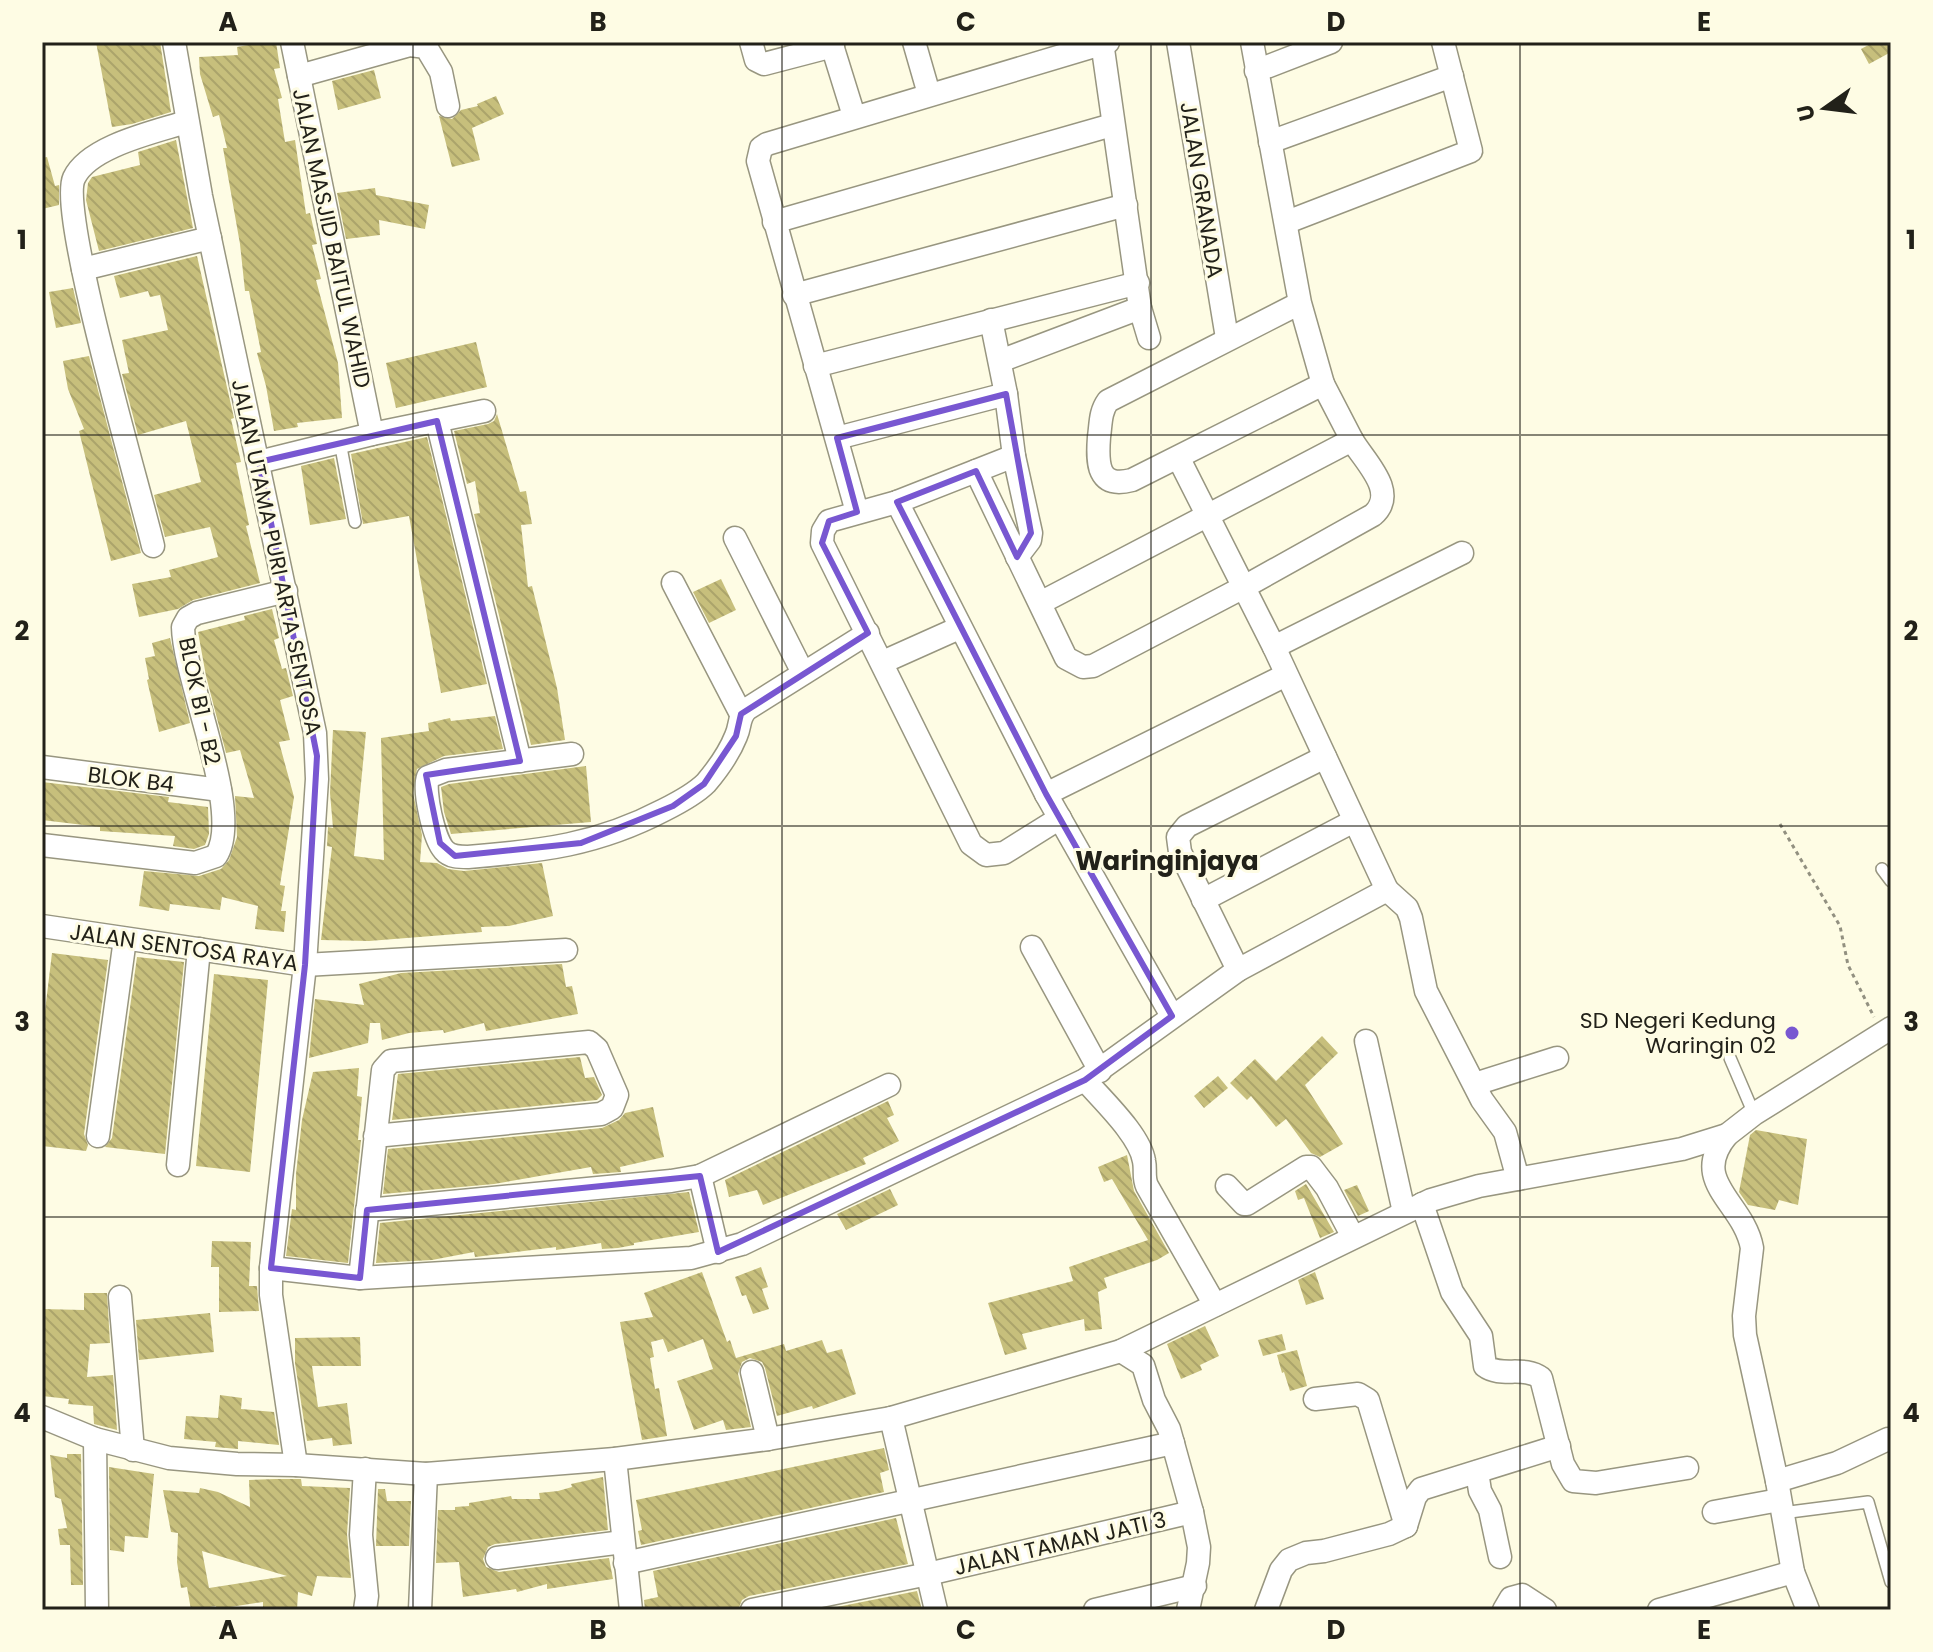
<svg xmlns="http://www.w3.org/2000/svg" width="1933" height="1652" font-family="Poppins,sans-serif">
	<defs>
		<pattern id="building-back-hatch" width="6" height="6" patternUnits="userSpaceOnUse" patternTransform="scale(2)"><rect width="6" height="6" fill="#c7bf7c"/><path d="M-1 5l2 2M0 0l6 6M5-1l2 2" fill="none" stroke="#aba46b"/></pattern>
	</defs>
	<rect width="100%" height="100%" fill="#fefce4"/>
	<g fill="url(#building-back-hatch)" fill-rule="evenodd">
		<polygon points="96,42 160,42 171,112 132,124 112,127"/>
		<polygon points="264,42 276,42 280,68 274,69 282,98 278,99 285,142 295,140 306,214 310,213 317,244 312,245 321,279 316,280 338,363 342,418 297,423 298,427 274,431 266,386 257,353 261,352 249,291 245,291 240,244 223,148 227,148 219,115 213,117 200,74 199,57 238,55 237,47"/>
		<polygon points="1874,42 1891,42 1891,52 1869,64 1861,49"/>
		<polygon points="374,70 381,98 338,110 332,81"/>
		<polygon points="496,96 504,114 472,128 480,160 452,167 439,116 452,119 461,110 478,106 477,104"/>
		<polygon points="176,140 193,228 99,251 86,200 88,183 92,177 140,165 138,152"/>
		<polygon points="47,157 55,186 59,185 59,205 42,209 42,158"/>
		<polygon points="375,188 376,195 429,205 425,229 379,220 380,235 346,239 337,193"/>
		<polygon points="197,256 234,418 231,419 241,462 236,463 249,525 246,526 260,583 193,600 178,609 139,617 132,584 171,577 169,570 218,557 210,527 165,537 154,495 201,482 186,421 138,435 122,374 129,373 122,340 168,330 160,295 150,297 148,291 120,298 114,276"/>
		<polygon points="73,288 81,323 56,328 49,292"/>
		<polygon points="476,342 487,387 396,408 386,363"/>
		<polygon points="89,356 141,553 111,561 79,431 84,429 68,389 63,361"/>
		<polygon points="497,414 520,492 526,491 532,524 521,525 528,587 532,586 557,688 565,740 531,745 474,514 480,513 475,481 467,484 454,431 488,424 494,421"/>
		<polygon points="427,437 487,684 441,693 409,516 363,524 351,454"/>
		<polygon points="334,458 346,519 310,525 301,466"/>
		<polygon points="721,579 736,610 709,623 693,592"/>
		<polygon points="272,609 279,638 274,640 282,669 286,668 293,696 280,700 290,740 279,742 294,797 280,885 285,886 281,911 286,911 284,932 255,929 258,906 222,897 220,910 170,904 169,911 139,906 144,871 199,876 221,869 229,860 237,837 235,796 254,798 240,750 226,753 206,676 198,632 245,620 244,616"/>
		<polygon points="170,638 190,723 159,732 147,680 149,679 145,658 155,656 152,643"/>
		<polygon points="495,716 503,749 444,756 417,769 413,793 422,835 420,862 437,863 448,869 464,871 542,863 553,916 509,926 481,927 482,932 369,941 321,940 332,847 327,846 328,827 333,828 330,793 333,730 366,732 354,856 384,860 381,738 429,731 428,723 450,718 451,721"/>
		<polygon points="586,766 591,822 451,834 444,812 441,787 449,784"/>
		<polygon points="42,782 169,797 168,802 208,807 209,834 205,845 194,849 173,846 175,836 100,831 100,827 42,820"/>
		<polygon points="52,953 108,960 84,1134 88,1145 86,1151 42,1146 42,1036"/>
		<polygon points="137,957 184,962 165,1154 105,1147 112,1138"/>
		<polygon points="562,964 566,987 572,986 578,1014 486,1031 484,1023 444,1033 443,1030 409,1033 382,1040 380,1023 370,1023 368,1043 309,1058 315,999 364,1005 359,984 401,973"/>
		<polygon points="214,974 268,980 250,1172 196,1166"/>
		<polygon points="1322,1036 1338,1053 1305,1085 1343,1144 1320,1157 1311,1153 1286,1119 1276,1127 1251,1096 1247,1100 1230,1083 1255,1059 1276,1081"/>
		<polygon points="580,1057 585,1078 594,1077 602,1095 597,1100 392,1120 398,1074"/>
		<polygon points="359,1068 357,1096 362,1097 358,1140 361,1140 348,1263 286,1256 292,1209 296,1210 296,1174 302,1120 313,1072"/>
		<polygon points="1218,1076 1228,1088 1204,1108 1194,1096"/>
		<polygon points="888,1101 894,1115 887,1118 899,1141 863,1158 866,1164 763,1205 757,1190 729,1197 725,1180"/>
		<polygon points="653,1107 664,1157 620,1167 621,1172 593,1174 591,1167 494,1184 383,1194 388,1149 602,1128 619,1120 625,1113"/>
		<polygon points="1756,1130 1807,1139 1798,1205 1779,1200 1775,1210 1748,1205 1739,1192 1750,1135"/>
		<polygon points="1127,1155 1134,1191 1169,1253 1157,1260 1104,1278 1107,1288 1098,1292 1102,1329 1085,1331 1084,1319 1022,1334 1027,1349 1005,1355 988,1303 1073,1281 1069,1267 1148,1240 1112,1179 1104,1182 1098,1167"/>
		<polygon points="1306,1184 1334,1232 1320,1238 1304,1198 1298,1200 1295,1191"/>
		<polygon points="1357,1185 1369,1211 1358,1216 1344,1190"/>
		<polygon points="890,1189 898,1205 846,1230 837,1214"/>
		<polygon points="689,1192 699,1232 634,1243 634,1245 618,1248 602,1249 601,1243 556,1250 556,1247 475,1257 474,1252 432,1260 376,1263 380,1223"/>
		<polygon points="212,1241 251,1242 249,1286 257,1286 259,1311 219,1312 219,1267 211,1267"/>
		<polygon points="761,1267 768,1287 762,1289 769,1309 753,1314 746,1295 742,1296 735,1277"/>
		<polygon points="702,1272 727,1342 730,1340 736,1358 784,1344 786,1351 822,1340 827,1353 842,1349 856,1394 813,1409 812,1406 777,1416 765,1368 762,1362 750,1358 742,1362 738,1374 751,1427 726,1430 723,1420 694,1430 677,1381 713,1369 703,1339 668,1352 663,1339 651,1342 654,1357 650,1358 655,1389 659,1388 667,1436 642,1440 620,1322 653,1317 644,1293"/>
		<polygon points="1315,1272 1324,1299 1306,1305 1298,1280"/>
		<polygon points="84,1293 107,1293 110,1343 90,1344 87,1377 113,1375 117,1430 94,1424 93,1406 68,1404 69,1399 42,1396 42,1309 84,1310"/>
		<polygon points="210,1313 214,1352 139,1360 136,1320"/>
		<polygon points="1205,1326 1219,1356 1200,1365 1202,1370 1181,1379 1167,1344"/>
		<polygon points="1282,1334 1286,1350 1263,1356 1258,1340"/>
		<polygon points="360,1337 361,1366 312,1366 318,1407 347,1403 352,1444 333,1446 332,1438 307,1441 295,1363 295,1338"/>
		<polygon points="1297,1350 1307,1386 1290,1391 1284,1372 1282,1373 1277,1355"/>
		<polygon points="220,1395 242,1398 241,1409 274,1412 279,1445 238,1441 238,1449 215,1447 216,1442 184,1439 186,1416 218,1418"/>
		<polygon points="884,1448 889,1470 880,1473 884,1492 641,1545 638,1531 642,1530 636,1500"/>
		<polygon points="67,1454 81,1454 83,1585 71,1585 70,1545 60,1545 58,1529 67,1528 61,1499 55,1497 50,1455 67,1458"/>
		<polygon points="109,1467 154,1474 148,1538 125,1536 124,1552 110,1550"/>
		<polygon points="603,1477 608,1530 495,1544 488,1547 483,1559 486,1567 499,1572 609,1558 613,1579 547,1589 547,1584 517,1592 516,1589 463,1597 459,1562 436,1563 438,1510 455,1510 455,1507 469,1506 469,1503 511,1496 512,1499 540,1499 539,1493 558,1491 572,1487 571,1484"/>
		<path d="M 276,1479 L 301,1479 L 302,1486 L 350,1488 L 347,1534 L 351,1578 L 317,1576 L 312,1596 L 298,1592 L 297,1610 L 263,1610 L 263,1602 L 217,1609 L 216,1606 L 191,1610 L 187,1587 L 181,1588 L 177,1562 L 178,1533 L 171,1532 L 163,1490 L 199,1493 L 200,1488 L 218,1492 L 250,1507 L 249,1480 ZM 202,1551 L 287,1576 L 209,1588 Z"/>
		<polygon points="378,1489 385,1489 387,1501 411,1501 409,1546 376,1546"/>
		<polygon points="896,1518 908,1564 749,1596 742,1600 738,1610 645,1610 644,1600 658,1597 653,1571"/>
		<polygon points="917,1591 922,1610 822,1610"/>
	</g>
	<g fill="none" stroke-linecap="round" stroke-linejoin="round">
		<defs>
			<g id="service">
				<polyline points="340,442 355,522"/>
				<polyline points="1882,869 1891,881"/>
				<polyline points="1730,1058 1754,1114"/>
				<polyline points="1782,1513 1868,1502 1891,1582"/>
			</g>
			<g id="minor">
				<polyline points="174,42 201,196 315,733 317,779 305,965 271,1268 271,1295 296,1465"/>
				<polyline points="292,42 372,434"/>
				<polyline points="751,42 756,60 764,64 833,46"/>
				<polyline points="831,42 854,116"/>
				<polyline points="914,42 929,94"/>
				<polyline points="1102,42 1140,308 1149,338"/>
				<polyline points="1178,42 1227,338"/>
				<path d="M 1252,42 L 1300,303 L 1323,384 L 1132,480 C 1097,489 1097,463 1099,437 C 1101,423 1100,412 1108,401 L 1300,303"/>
				<polyline points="1256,71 1331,42"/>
				<polyline points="299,76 410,45 426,47 441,72 448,106"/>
				<polyline points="1270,142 1452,76"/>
				<polyline points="774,222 1112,125"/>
				<polyline points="1287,222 1471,151 1443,42"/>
				<polyline points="83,269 210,238"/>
				<polyline points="794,295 1126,205"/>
				<polyline points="991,320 1006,394 1014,456 1031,533 1030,540 1017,557"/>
				<polyline points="1000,361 1140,308"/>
				<polyline points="815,366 1138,283"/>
				<polyline points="1323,384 1352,440"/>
				<polyline points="437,421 520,761"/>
				<polyline points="837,438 1006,394"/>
				<polyline points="1014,456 897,502 829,521 823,531 822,543 971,844 986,855 1004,853 1060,818"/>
				<polyline points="259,462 372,434 484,411"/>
				<path d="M 976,471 L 1066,658 L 1083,667 L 1093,666 L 1244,587 L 1373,515 C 1399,492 1364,461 1352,440 L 1040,603"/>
				<polyline points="897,502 1046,794 1172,1016"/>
				<polyline points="857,512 758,161 761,148 767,144 1108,42"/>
				<polyline points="735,538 803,673"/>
				<path d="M 153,546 C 140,490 58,213 74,178 C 89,146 155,132 186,122"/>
				<polyline points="673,583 741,714"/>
				<polyline points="1274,647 1462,553"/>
				<polyline points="883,662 959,628"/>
				<path d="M 572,754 L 446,770 L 428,777 C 423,791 434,839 444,850 C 450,857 459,857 468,857 C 542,851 597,845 664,810 C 678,803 695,794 706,783 C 717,770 730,751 736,736 C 741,725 738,717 747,709 L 868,633"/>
				<polyline points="42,767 220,790"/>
				<polyline points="1046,794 1286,675"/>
				<path d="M 42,845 L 195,863 L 216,856 C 244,813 184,681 183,627 L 188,618 L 197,613 L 286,591"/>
				<polyline points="1387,890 1407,908 1411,918 1426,991 1482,1100 1505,1132 1518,1179"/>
				<polyline points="1203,900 1354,821"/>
				<polyline points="42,926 305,965 566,950"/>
				<polyline points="1032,947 1100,1071"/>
				<polyline points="1238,970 1180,852 1178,837 1187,826 1325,757"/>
				<polyline points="1366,1041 1404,1212"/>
				<path d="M 1085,1080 C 1102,1100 1140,1135 1144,1161 C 1146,1170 1143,1177 1147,1186 L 1215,1305"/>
				<polyline points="1475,1084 1557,1058"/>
				<path d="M 1727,1135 C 1688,1182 1744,1202 1752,1248 L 1744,1316 L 1745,1335 L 1777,1481 L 1793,1572 L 1808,1610"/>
				<polyline points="98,1136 125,939"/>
				<polyline points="178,1165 199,949"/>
				<polyline points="700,1176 718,1252"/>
				<polyline points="1227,1186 1244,1204 1247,1204 1306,1167 1311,1167 1327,1188 1353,1237"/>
				<path d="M 1422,1204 L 1452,1292 L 1481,1336 L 1485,1366 C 1501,1378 1524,1365 1541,1378 L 1563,1464 L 1573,1481 L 1596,1483 L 1687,1468"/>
				<polyline points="367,1210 671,1181 700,1176 889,1085"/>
				<polyline points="271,1268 360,1278 691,1258 742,1244 1085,1080 1238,970 1387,890 1274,647 1179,459"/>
				<polyline points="360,1278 383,1070 391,1061 589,1042 597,1049 617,1095 612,1108 601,1114 375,1136"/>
				<polyline points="120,1297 133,1450"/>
				<polyline points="1121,1351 1143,1365 1154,1400 1169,1429 1192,1512 1199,1547 1198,1563 1188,1610"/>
				<polyline points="752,1372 768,1439"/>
				<polyline points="1315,1399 1358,1394 1368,1400 1406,1526"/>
				<polyline points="42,1417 95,1439 169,1458 237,1464 296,1465 426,1474 615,1459 768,1439 891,1418 1121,1351 1431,1200 1479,1186 1682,1149 1727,1135 1754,1114 1891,1028"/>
				<polyline points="891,1418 936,1610"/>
				<polyline points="95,1439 97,1610"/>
				<polyline points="615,1459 631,1610"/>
				<polyline points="365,1469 361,1535 367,1596 365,1610"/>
				<polyline points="1477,1472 1480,1491 1490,1510 1500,1557"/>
				<polyline points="1777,1481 1837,1463 1888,1439"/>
				<polyline points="1714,1512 1779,1500"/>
				<polyline points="497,1558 623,1542"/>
				<polyline points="625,1563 1173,1443"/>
				<polyline points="420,1610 426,1474"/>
				<polyline points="752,1610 928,1574 1192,1512"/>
				<polyline points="1095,1610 1195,1586"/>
				<polyline points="1266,1610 1281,1570 1289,1560 1306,1553 1324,1551 1389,1534 1406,1526 1415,1497 1421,1489 1559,1446"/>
				<polyline points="1504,1610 1511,1598 1522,1595 1545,1610"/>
				<polyline points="1659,1610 1793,1572"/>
			</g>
		</defs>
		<use href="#service" stroke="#989680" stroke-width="14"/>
		<use href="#minor" stroke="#989680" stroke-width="25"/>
		<polyline stroke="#929080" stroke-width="3" stroke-dasharray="4 4" stroke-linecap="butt" points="1780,824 1840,926 1848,965 1874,1017"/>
		<use href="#service" stroke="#fff" stroke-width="11"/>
		<use href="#minor" stroke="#fff" stroke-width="22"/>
	</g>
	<path fill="none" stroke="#7857d1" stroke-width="6" stroke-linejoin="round" d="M 1006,394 L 1031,533 L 1017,557 L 976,471 L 897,502 L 1046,794 L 1172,1016 L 1085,1080 L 718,1252 L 700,1176 L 367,1210 L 360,1278 L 271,1268 L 305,965 L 317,756 L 259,462 L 437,421 L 520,761 L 426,775 L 440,843 L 455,856 L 581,843 L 673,806 L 704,784 L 736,736 L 741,714 L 868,633 L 822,543 L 829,521 L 857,512 L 837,438 Z"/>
	<path fill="none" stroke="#222119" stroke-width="2" stroke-opacity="0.55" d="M 413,42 L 413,1610M 782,42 L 782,1610M 1151,42 L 1151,1610M 1520,42 L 1520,1610M 42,435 L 1891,435M 42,826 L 1891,826M 42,1217 L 1891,1217"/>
	<circle fill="#7857d1" stroke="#fefce4" stroke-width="3" cx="1792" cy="1033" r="8"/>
	<g text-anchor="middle" stroke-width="6" stroke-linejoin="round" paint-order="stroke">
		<g font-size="22" fill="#222119" stroke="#fefce4">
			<text transform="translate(1202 190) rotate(81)" y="8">JALAN GRANADA</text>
			<text transform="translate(332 238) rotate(78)" y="8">JALAN MASJID BAITUL WAHID</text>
			<text transform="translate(277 557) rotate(78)" y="8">JALAN UTAMA PURI ARTA SENTOSA</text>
			<text transform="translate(200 701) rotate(78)" y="8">BLOK B1 - B2</text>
			<text transform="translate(131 779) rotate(7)" y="8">BLOK B4</text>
			<text transform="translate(184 947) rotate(8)" y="8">JALAN SENTOSA RAYA</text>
			<text transform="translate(1060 1543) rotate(-13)" y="8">JALAN TAMAN JATI 3</text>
		</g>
		<g font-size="22" fill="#222119" stroke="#fefce4" text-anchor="end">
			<text x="1776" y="1028">SD Negeri Kedung<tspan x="1776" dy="25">Waringin 02</tspan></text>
		</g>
		<g font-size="26" font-weight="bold" fill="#222119" stroke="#fefce4">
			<text x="1167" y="870">Waringinjaya</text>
		</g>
	</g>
	<rect width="1933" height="1652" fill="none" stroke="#fefce4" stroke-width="88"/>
	<g transform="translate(1825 108) rotate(256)" stroke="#fefce4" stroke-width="6" paint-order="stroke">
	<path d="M0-6L14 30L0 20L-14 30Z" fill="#222119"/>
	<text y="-12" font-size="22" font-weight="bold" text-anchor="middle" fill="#222119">U</text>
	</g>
	<rect x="44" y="44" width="1845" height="1564" fill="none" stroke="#222119" stroke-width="3"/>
	<g font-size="26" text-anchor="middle" font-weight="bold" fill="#222119">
		<text x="228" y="31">A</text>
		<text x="598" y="31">B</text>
		<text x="966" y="31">C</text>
		<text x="1336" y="31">D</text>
		<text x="1704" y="31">E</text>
		<text x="22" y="249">1</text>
		<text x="1911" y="249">1</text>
		<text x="22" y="640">2</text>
		<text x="1911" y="640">2</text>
		<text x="22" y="1031">3</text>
		<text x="1911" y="1031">3</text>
		<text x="22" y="1422">4</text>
		<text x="1911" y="1422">4</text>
		<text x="228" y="1639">A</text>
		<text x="598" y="1639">B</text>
		<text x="966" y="1639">C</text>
		<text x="1336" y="1639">D</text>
		<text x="1704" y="1639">E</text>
	</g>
</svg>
